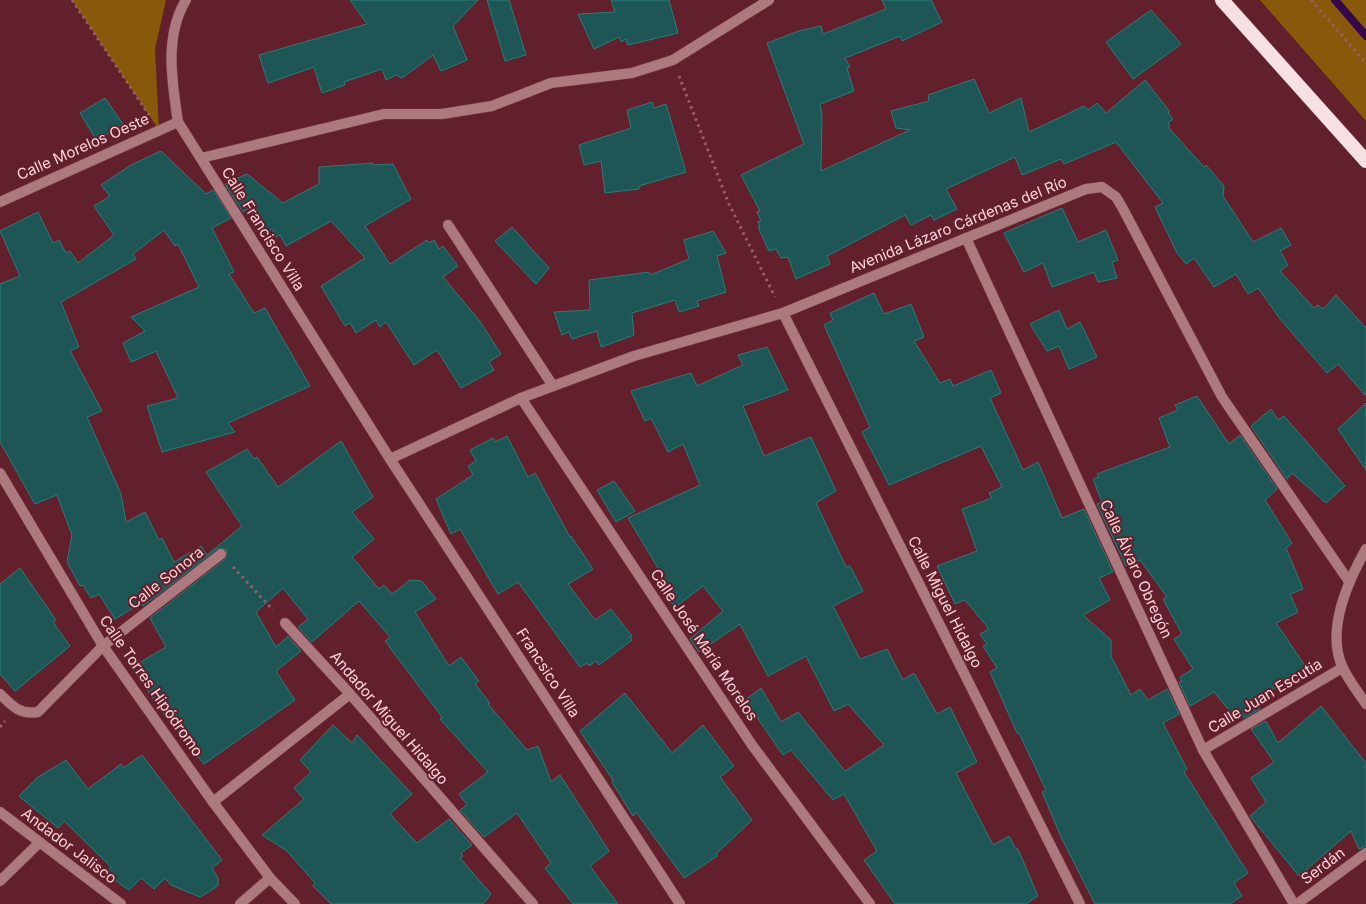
<svg xmlns="http://www.w3.org/2000/svg" width="1366" height="904" font-family="Inter,sans-serif">
	<rect width="100%" height="100%" fill="#621f2c"/>
	<g fill="#88590b">
		<polygon points="72,0 166,0 155,49 159,130"/>
		<polygon points="1260,0 1366,0 1366,121"/>
	</g>
	<g fill="none" stroke-linecap="round" stroke-linejoin="round">
		<polyline stroke="#340848" stroke-width="8" points="1335,0 1366,36"/>
	</g>
	<g fill="#1d5655" stroke="#2a7d7a">
		<polygon points="350,0 478,0 453,26 467,60 441,71 433,55 402,78 396,75 386,80 382,69 344,82 345,85 322,93 314,67 268,83 259,55 367,24"/>
		<polygon points="487,0 509,0 526,55 505,61"/>
		<polygon points="611,0 669,0 678,33 628,45 626,39 621,42 619,37 594,49 578,14 615,12"/>
		<polygon points="882,0 931,0 942,22 902,41 900,36 845,58 850,67 847,68 854,91 820,104 822,114 821,171 910,130 896,128 891,111 929,101 928,95 974,79 989,113 1021,98 1029,132 1084,106 1088,110 1097,103 1106,113 1145,80 1170,112 1168,113 1173,119 1168,123 1170,126 1168,127 1204,167 1206,165 1224,186 1223,196 1253,242 1281,228 1291,245 1280,251 1288,265 1280,271 1314,308 1318,305 1323,309 1336,295 1366,328 1366,396 1338,364 1327,373 1280,319 1258,288 1248,294 1236,274 1214,287 1194,258 1186,264 1177,253 1155,207 1163,203 1116,142 1064,164 1061,159 1022,175 1015,157 946,189 957,209 934,220 931,215 911,225 905,215 827,256 830,264 796,279 788,257 781,258 776,249 769,251 758,227 760,227 758,222 761,221 757,212 760,211 741,175 804,144 767,43 799,31 821,26 823,34 886,9"/>
		<polygon points="1151,10 1181,44 1133,79 1106,42"/>
		<polygon points="105,98 123,124 97,141 80,113"/>
		<polygon points="652,102 654,108 666,104 686,172 639,186 639,189 605,193 601,161 584,165 579,145 631,128 627,110"/>
		<polygon points="161,151 206,194 213,190 231,218 212,228 234,272 229,274 254,313 265,308 310,386 228,423 235,432 162,452 147,406 178,398 156,351 131,362 123,343 145,331 131,317 199,287 178,244 175,246 164,230 133,254 136,259 61,302 79,347 70,351 102,411 87,417 121,494 126,522 145,512 159,540 162,538 174,562 201,546 207,555 242,526 206,472 247,449 254,459 257,457 278,487 341,441 373,497 352,512 374,539 352,557 379,589 384,585 392,594 410,580 422,581 436,599 415,612 449,666 461,657 479,681 475,684 490,703 488,704 527,750 538,746 551,782 560,775 609,851 590,866 618,904 573,904 545,868 551,863 517,813 484,837 460,810 467,805 459,794 488,772 440,719 442,717 385,641 390,637 359,601 312,642 298,627 308,619 283,588 256,612 276,647 288,636 301,651 276,671 295,700 204,764 159,708 132,667 166,647 150,618 225,559 227,550 223,548 217,549 143,606 141,603 115,619 99,594 91,598 83,585 80,586 67,562 72,535 57,495 35,504 0,442 0,284 20,276 0,231 38,212 53,243 59,240 66,253 70,251 78,263 114,235 94,206 110,196 101,185 131,165"/>
		<polygon points="373,163 373,165 393,164 411,199 365,226 390,264 427,240 429,243 434,240 439,249 443,246 458,266 443,277 479,320 501,354 489,362 494,370 461,388 437,350 414,365 386,322 380,327 376,320 356,333 350,323 345,326 321,286 365,258 331,221 286,246 280,235 276,237 272,229 265,233 249,208 243,212 225,184 247,174 283,203 319,184 319,167"/>
		<polygon points="1062,208 1078,242 1106,230 1118,260 1112,262 1117,278 1098,282 1094,272 1052,287 1043,263 1024,272 1004,233"/>
		<polygon points="512,227 549,268 536,284 495,241"/>
		<polygon points="713,231 726,253 717,256 726,292 697,301 699,306 679,312 675,300 632,313 634,335 601,347 597,331 572,339 569,332 562,335 554,312 590,310 589,280 649,272 650,275 689,259 684,240"/>
		<polygon points="874,293 884,314 911,304 924,337 914,341 940,383 950,379 953,386 991,370 1001,393 990,398 1023,470 1038,462 1062,518 1084,509 1113,572 1099,578 1110,600 1083,615 1111,640 1111,656 1131,695 1140,689 1148,700 1167,689 1179,714 1163,723 1187,769 1184,772 1248,873 1234,883 1242,896 1230,904 1095,904 1062,839 1042,792 1046,790 1019,733 1017,733 990,672 997,668 983,646 987,644 980,634 989,629 965,600 955,604 937,566 977,551 962,509 992,498 989,493 1002,487 981,446 889,485 862,432 870,427 824,325 833,320 830,313"/>
		<polygon points="1059,310 1067,329 1080,322 1097,357 1069,369 1059,346 1047,351 1030,324"/>
		<polygon points="767,347 788,390 743,406 764,456 811,437 836,491 816,503 846,567 850,566 863,591 833,606 860,659 887,649 903,680 914,673 937,714 950,707 977,762 956,773 993,845 1009,836 1016,849 1018,849 1038,896 1026,904 895,904 864,860 877,851 844,794 833,800 791,750 783,755 745,700 761,688 781,722 798,712 845,771 884,745 848,704 834,711 806,656 768,676 740,624 699,652 690,639 723,611 703,586 674,608 661,579 664,578 628,518 700,485 683,444 668,452 651,418 645,421 631,391 691,373 697,386 743,365 738,355"/>
		<polygon points="1197,396 1229,444 1240,435 1277,489 1265,500 1292,543 1286,548 1303,589 1290,594 1298,612 1276,623 1306,667 1255,701 1260,709 1244,718 1239,712 1234,716 1214,692 1190,706 1179,682 1182,681 1180,677 1193,669 1174,639 1182,634 1163,599 1167,597 1140,560 1126,566 1097,504 1102,502 1093,479 1099,477 1097,474 1170,447 1159,418 1178,410 1175,405"/>
		<polygon points="1366,403 1366,470 1338,429"/>
		<polygon points="1271,409 1278,420 1284,416 1345,486 1326,503 1292,473 1287,479 1251,426"/>
		<polygon points="507,436 528,477 535,473 570,537 571,536 593,569 568,584 595,620 611,609 632,636 630,637 632,640 599,665 596,661 589,666 587,663 580,667 518,582 498,594 460,529 451,534 436,499 473,475 468,466 476,461 470,450 493,438 495,442"/>
		<polygon points="614,481 635,511 616,522 597,490"/>
		<polygon points="20,568 56,620 53,622 70,646 15,691 0,674 0,584"/>
		<polygon points="625,693 672,753 703,725 734,766 720,777 752,820 716,854 717,856 684,878 636,812 633,816 612,782 613,780 580,731"/>
		<polygon points="1321,706 1366,763 1366,846 1359,849 1351,831 1299,876 1250,816 1266,802 1251,778 1274,762 1251,729 1266,721 1278,743"/>
		<polygon points="333,725 352,743 357,735 412,794 390,814 417,843 449,819 472,845 461,853 463,856 460,858 491,894 483,904 331,904 313,886 315,883 287,851 262,835 304,799 294,788 311,772 300,760"/>
		<polygon points="142,755 222,860 212,868 218,878 218,886 200,897 171,885 165,878 154,889 141,878 129,890 106,874 111,867 64,821 58,828 19,796 38,777 66,760 88,789 121,764 123,768"/>
	</g>
	<g fill="none" stroke-linecap="round" stroke-linejoin="round">
		<defs>
			<polyline id="service" points="1203,750 1342,668"/>
			<g id="minor">
				<path d="M 186,0 C 164,36 172,82 178,122 L 390,459 L 680,904"/>
				<polyline points="201,158 384,114 442,114 492,106 551,83 632,73 673,60 769,0"/>
				<polyline points="0,202 178,122"/>
				<polyline points="448,225 553,386"/>
				<polyline points="966,238 1203,750 1294,904"/>
				<polyline points="783,313 1080,904"/>
				<polyline points="521,398 752,745 870,904"/>
				<polyline points="390,459 521,398 634,356 783,313 1086,189 1102,187 1116,197 1122,207 1222,397 1348,580"/>
				<path d="M 1366,549 C 1348,581 1325,631 1343,668 C 1349,681 1358,692 1366,704"/>
				<polyline points="285,623 350,694 533,904"/>
				<path d="M 0,694 C 12,706 20,715 38,712 L 103,646 L 221,554"/>
				<polyline points="213,802 350,694"/>
				<polyline points="0,812 121,904"/>
				<polyline points="0,881 39,843"/>
				<polyline points="240,904 270,878"/>
				<polyline points="1297,904 1366,853"/>
			</g>
			<polyline id="tertiary" points="0,473 103,646 213,802 270,878 295,904"/>
			<polyline id="trunk" points="1222,0 1366,161"/>
		</defs>
		<use href="#service" stroke="#7e3f4b" stroke-width="11"/>
		<use href="#minor" stroke="#7e3f4b" stroke-width="11"/>
		<use href="#tertiary" stroke="#7e3f4b" stroke-width="11"/>
		<use href="#trunk" stroke="#7e3f4b" stroke-width="15"/>
		<g stroke="#995f69" stroke-width="3" stroke-dasharray="2.5 4" stroke-linecap="butt">
			<polyline points="72,0 149,115"/>
			<polyline points="1311,0 1366,63"/>
			<polyline points="679,76 729,204 775,297"/>
			<polyline points="233,567 273,610"/>
			<polyline points="0,727 5,721"/>
		</g>
		<use href="#service" stroke="#ab797e" stroke-width="10"/>
		<use href="#minor" stroke="#ab797e" stroke-width="10"/>
		<use href="#tertiary" stroke="#ab797e" stroke-width="10"/>
		<use href="#trunk" stroke="#f6e0e2" stroke-width="14"/>
	</g>
	<g text-anchor="middle" stroke-width="4" stroke-linejoin="round" paint-order="stroke">
		<g font-size="15" fill="#fed3d7" stroke="#621f2c">
			<text transform="translate(83 147) rotate(-24)" y="5">Calle Morelos Oeste</text>
			<text transform="translate(958 225) rotate(-22)" y="5">Avenida Lázaro Cárdenas del Río</text>
			<text transform="translate(263 229) rotate(58)" y="5">Calle Francisco Villa</text>
			<text transform="translate(1136 569) rotate(65)" y="5">Calle Álvaro Obregón</text>
			<text transform="translate(166 578) rotate(-38)" y="5">Calle Sonora</text>
			<text transform="translate(945 602) rotate(63)" y="5">Calle Miguel Hidalgo</text>
			<text transform="translate(704 645) rotate(56)" y="5">Calle José María Morelos</text>
			<text transform="translate(548 673) rotate(57)" y="5">Francsico Villa</text>
			<text transform="translate(151 686) rotate(55)" y="5">Calle Torres Hipódromo</text>
			<text transform="translate(1265 696) rotate(-31)" y="5">Calle Juan Escutia</text>
			<text transform="translate(389 718) rotate(49)" y="5">Andador Miguel Hidalgo</text>
			<text transform="translate(69 846) rotate(37)" y="5">Andador Jalisco</text>
			<text transform="translate(1323 866) rotate(-37)" y="5">Serdán</text>
		</g>
	</g>
</svg>
